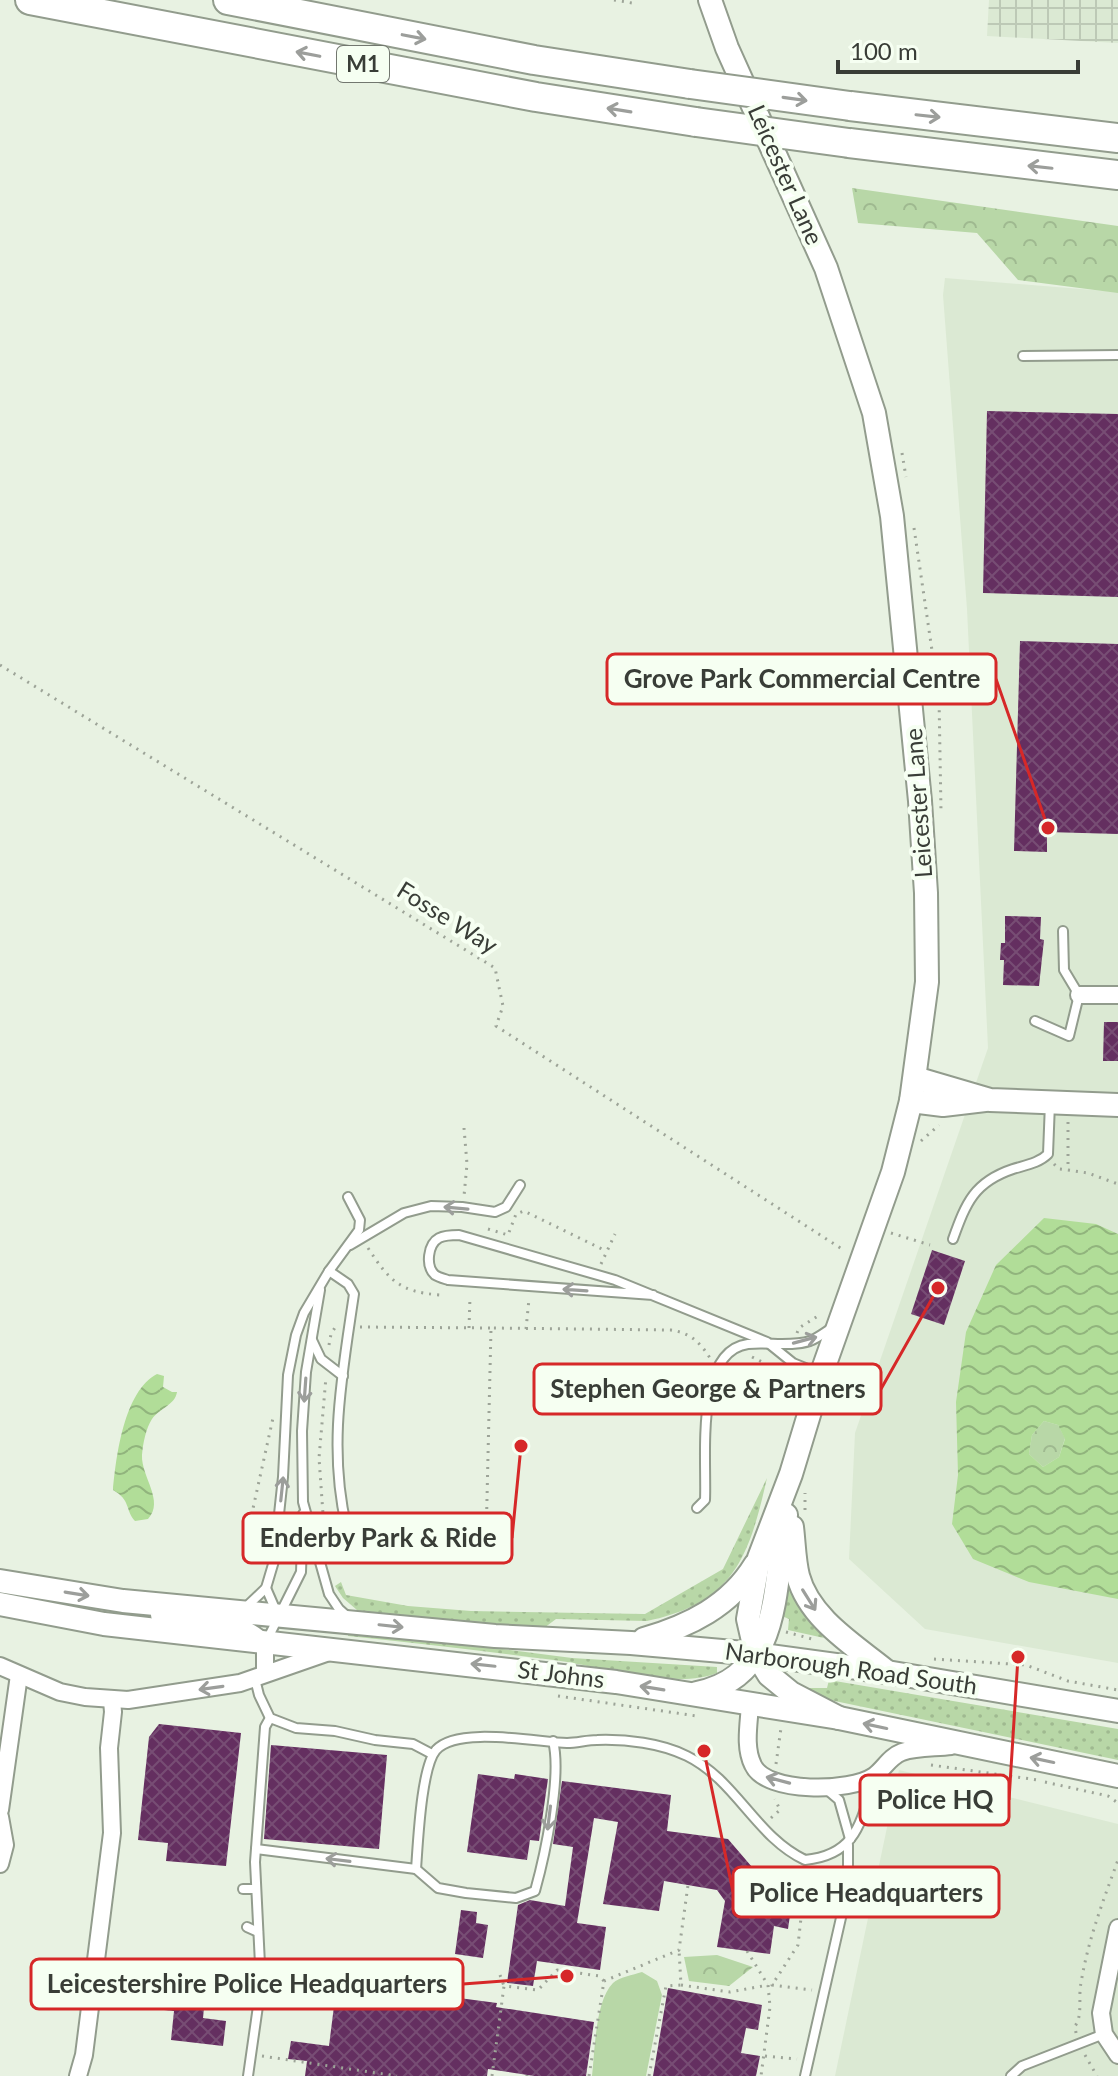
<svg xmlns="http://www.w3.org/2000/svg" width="1118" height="2076" font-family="Lato,sans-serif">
	<defs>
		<pattern id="industrial-grid" width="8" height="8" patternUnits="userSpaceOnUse" patternTransform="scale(2)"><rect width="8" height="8" fill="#dbe9d3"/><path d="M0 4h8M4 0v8" fill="none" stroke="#bdc9b6"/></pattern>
		<pattern id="grass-dots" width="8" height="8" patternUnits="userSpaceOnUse" patternTransform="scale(2)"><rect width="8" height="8" fill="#b8d7a7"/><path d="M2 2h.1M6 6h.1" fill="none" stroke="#9fb990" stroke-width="1.8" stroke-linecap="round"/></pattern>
		<pattern id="forest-crowns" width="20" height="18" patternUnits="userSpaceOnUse" patternTransform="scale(2)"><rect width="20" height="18" fill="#b8d7a7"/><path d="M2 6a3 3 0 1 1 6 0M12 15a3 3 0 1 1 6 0" fill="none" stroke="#9fb990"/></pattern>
		<pattern id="water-waves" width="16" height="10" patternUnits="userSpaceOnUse" patternTransform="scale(2)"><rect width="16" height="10" fill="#b1dd98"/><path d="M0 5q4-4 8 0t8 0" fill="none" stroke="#91b47d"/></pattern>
		<pattern id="building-cross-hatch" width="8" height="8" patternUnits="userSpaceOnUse" patternTransform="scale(2)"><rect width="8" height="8" fill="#642f60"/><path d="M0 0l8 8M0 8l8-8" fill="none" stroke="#774d74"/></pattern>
	</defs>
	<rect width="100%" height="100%" fill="#e8f2e2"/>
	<g fill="#dbe9d3">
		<polygon points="945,278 1118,292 1118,1663 925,1629 849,1559 855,1433 988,1048 967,609 943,295"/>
		<polygon points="899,1770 1118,1824 1118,2076 835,2076"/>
	</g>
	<polygon fill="url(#industrial-grid)" points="989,0 1118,0 1118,43 987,36"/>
	<g fill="url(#grass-dots)">
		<path d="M 767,1478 C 749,1557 734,1603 647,1621 L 556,1619 L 544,1628 L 415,1620 L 366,1614 L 357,1610 L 343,1598 L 335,1586 L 341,1582 L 346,1595 L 408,1606 L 471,1611 L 645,1614 L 723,1569 Z"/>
		<polygon points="786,1584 790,1584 797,1604 824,1638 788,1630 789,1619 782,1616"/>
		<path d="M 348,1629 L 572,1658 L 717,1667 L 717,1673 C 676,1690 599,1666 554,1660 C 485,1651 416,1643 348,1636 Z"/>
		<polygon points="829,1680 1118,1729 1118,1760 825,1699 802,1688 827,1688"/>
	</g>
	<g fill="url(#forest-crowns)">
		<polygon points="852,188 1118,226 1118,293 1018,280 977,233 858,223"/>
		<polygon points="1044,1421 1058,1425 1065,1438 1059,1457 1043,1467 1029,1454 1032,1435"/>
		<polygon points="717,1955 753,1967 729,1986 689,1981 684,1957"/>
	</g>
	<path fill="#b8d7a7" d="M 642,1972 L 657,1981 L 662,1995 L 646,2076 L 592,2076 C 595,2051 595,2001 613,1983 C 619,1977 633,1975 642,1972 Z"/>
	<g fill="url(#water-waves)" fill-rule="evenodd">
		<path d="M 1044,1218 L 1096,1224 L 1118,1234 L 1118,1599 L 1029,1582 L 973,1559 L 952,1524 L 958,1475 L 956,1402 L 966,1332 L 996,1265 ZM 1044,1421 L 1058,1425 L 1065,1439 L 1059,1457 L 1043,1467 L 1029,1454 L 1032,1435 Z"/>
		<path d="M 157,1374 L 164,1376 L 163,1387 L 172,1392 L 177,1392 C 175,1405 160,1408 152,1419 C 146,1428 143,1443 142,1455 C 141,1477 165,1501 148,1519 L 135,1521 C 125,1510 131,1500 113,1490 C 116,1457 124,1391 157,1374 Z"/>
	</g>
	<g fill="url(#building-cross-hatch)">
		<polygon points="987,411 1118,414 1118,597 983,593"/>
		<polygon points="1020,641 1118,644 1118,834 1047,832 1047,852 1014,851"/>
		<polygon points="1005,916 1041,917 1040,939 1044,940 1039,986 1003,985 1004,960 1000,960 1001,943 1005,943"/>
		<polygon points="1104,1022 1118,1022 1118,1061 1103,1061"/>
		<polygon points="932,1250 965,1261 944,1325 911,1314"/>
		<polygon points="159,1724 241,1733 226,1866 166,1861 168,1843 138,1840 149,1737"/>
		<polygon points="271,1745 387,1755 379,1849 264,1839"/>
		<polygon points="478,1774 514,1779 515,1774 548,1779 539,1841 530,1840 527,1860 467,1852"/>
		<polygon points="562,1781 671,1795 667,1831 728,1839 752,1867 796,1874 788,1929 774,1926 770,1954 717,1947 725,1901 717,1890 664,1881 659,1911 603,1904 618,1822 594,1818 577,1923 606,1927 600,1970 537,1961 533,1986 507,1983 518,1905 530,1900 565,1906 573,1847 553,1844"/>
		<polygon points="461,1910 477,1912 476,1923 488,1925 483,1958 455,1954"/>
		<polygon points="141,1961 208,1969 203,2018 226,2021 223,2046 171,2040 174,2011 164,2010 166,1990 138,1987"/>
		<polygon points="337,1982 497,2003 496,2007 594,2022 586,2076 534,2076 488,2069 487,2076 305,2076 307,2061 288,2059 291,2041 329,2046"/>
		<polygon points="668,1988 762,2005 758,2030 746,2028 741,2053 760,2056 756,2076 653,2076"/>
	</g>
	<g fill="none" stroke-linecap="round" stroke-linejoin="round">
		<defs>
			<g id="lane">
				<polyline points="1023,356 1118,355"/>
				<polyline points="1035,1021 1069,1036 1079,995 1064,970 1063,931"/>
				<path d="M 953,1239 C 966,1203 974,1182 1013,1169 C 1026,1165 1039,1163 1048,1154 L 1050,1103"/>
				<polyline points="350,1245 404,1213 431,1206 462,1207 495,1212 506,1207 520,1185"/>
				<path d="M 329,1271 L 348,1284 L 354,1294 C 342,1376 327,1451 348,1533"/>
				<polyline points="320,1290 306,1372 302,1431 303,1502 329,1594 339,1609 348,1617"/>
				<path d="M 653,1295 L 448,1280 C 445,1279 438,1277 435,1275 C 425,1266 428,1244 439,1238 C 445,1235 453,1235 459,1235 L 615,1280 L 767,1342 L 793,1363 L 820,1374"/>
				<polyline points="312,1340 321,1359 343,1376"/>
				<path d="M 697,1508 L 705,1500 C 707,1461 694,1351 748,1344 C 769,1342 791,1347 810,1341 C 818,1338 825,1332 832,1328"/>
				<polyline points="266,1588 276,1611"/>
				<polyline points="245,1608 266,1588 274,1561 283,1477 288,1375 296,1335 304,1313 329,1271 359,1230 360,1220 348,1197"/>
				<polyline points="267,1640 301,1572 303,1514"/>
				<polyline points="255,1679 259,1695 270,1718 296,1728 335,1731 375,1740 413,1744 432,1754"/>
				<polyline points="826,1789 839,1800 850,1839"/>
				<path d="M 256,1849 L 416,1869 L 438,1888 L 466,1893 L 516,1898 L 535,1891 C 545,1855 562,1776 553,1741"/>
				<path d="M 416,1869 C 418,1844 421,1768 436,1750 C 457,1726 536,1742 567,1743 C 577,1743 587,1740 597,1740 C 626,1739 661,1743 687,1756 C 736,1780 756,1837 805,1860 C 858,1855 861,1820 875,1776"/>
				<polyline points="243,1889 255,1889"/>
				<polyline points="247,1927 258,1932"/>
				<polyline points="248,2076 261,1985 255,1862 265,1727 270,1718"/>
				<polyline points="805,2076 848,1887 848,1845"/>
				<polyline points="1011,2076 1022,2066 1104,2034"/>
			</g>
			<g id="street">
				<polyline points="1079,995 1118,995"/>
				<path d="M 159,1615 C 195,1619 240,1616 265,1644 L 265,1673"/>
				<polyline points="0,1666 60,1692 85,1697 128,1700 240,1683 329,1652"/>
				<path d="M 750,1704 C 749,1724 744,1747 753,1765 C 766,1794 851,1792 874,1776 C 884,1769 889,1757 902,1752 C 916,1747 936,1748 951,1746"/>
				<polyline points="0,1810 19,1675"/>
				<polyline points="0,1817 5,1845 0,1864"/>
				<polyline points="1118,1928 1101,2013 1104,2034 1118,2055"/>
				<polyline points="78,2076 84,2055 112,1833 109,1748 113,1712 112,1700"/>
			</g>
			<g id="secondary">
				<polyline points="710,0 727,48 826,268 874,413 892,516 920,801 926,893 927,982 911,1101 893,1172 821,1375 791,1474 759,1558 748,1619 756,1654 769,1675 791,1693 839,1718"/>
				<polyline points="915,1078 990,1100 1118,1105"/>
				<polyline points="911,1101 943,1105 985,1100"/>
				<path d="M 792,1527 C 794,1543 794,1560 798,1576 C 809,1618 854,1645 886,1671"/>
				<polyline points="0,1581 123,1601 495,1636 631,1643 756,1654 887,1672 1118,1711"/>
				<polyline points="0,1604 104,1624 616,1682 839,1718 1118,1776"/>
				<path d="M 644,1639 C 689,1626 730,1606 755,1565"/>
				<path d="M 697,1693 C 784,1676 773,1583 786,1515"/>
			</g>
			<g id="highway">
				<polyline points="30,0 536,97 696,122"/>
				<polyline points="228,0 534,60 690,84"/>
				<polyline points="850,106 1118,138"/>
				<polyline points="849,143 1118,175"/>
			</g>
		</defs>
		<use href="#lane" stroke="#929c8d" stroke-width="12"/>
		<use href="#street" stroke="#929c8d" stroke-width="20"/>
		<use href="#secondary" stroke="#929c8d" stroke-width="26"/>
		<use href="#highway" stroke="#929c8d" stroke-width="32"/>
		<g stroke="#9da498" stroke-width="3" stroke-dasharray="2 6" stroke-linecap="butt">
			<polyline points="614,0 632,3 631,0"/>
			<polyline points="902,453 906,477"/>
			<polyline points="914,528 939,698 941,811"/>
			<polyline points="0,665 495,968 503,1006 496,1026 845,1251"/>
			<polyline points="1068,1122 1068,1170 1088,1173 1118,1184"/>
			<polyline points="464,1128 467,1164 464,1196"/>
			<polyline points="921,1141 939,1125"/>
			<polyline points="1054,1164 1059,1169 1068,1170"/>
			<polyline points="488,1229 508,1235 516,1214 524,1211 606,1251"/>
			<polyline points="891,1233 930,1245"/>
			<path d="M 368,1248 C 389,1280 399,1292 440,1295"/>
			<polyline points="601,1264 615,1234"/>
			<polyline points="360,1327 491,1328"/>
			<polyline points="469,1328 470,1297"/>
			<polyline points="526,1329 529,1299"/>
			<polyline points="797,1333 799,1328 821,1314"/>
			<polyline points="329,1345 331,1334 336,1326"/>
			<path d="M 752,1357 C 775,1368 787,1375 793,1401"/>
			<polyline points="805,1510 805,1493"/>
			<polyline points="324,1528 319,1458 326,1377"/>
			<polyline points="248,1531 273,1418"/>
			<path d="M 486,1541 L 491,1328 L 671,1330 C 690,1333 699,1341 710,1358"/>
			<polyline points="786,1632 816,1640"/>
			<polyline points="934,1659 1026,1665 1068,1681 1118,1690"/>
			<polyline points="558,1696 697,1716"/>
			<polyline points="776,1764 781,1728"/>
			<polyline points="931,1765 1038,1780"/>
			<polyline points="1045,1782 1108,1796 1118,1803"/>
			<polyline points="771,1818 780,1810 775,1799"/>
			<polyline points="806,1873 798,1945 772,1985 812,1990"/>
			<polyline points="747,1951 768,1985 770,2007 761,2076"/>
			<polyline points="500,1975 504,1986"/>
			<polyline points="681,1985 730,1992 768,1985"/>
			<path d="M 1076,2033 L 1075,2026 C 1083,2016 1078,1996 1081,1983 C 1088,1940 1103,1901 1118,1860"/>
			<polyline points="1085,2055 1097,2076"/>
			<polyline points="262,2056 397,2076"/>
			<polyline points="765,2056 797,2059"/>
			<polyline points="492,2076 504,1986 538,1990 557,1970 599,1976 604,1981"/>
			<polyline points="527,2076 527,2075"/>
			<polyline points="589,2076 604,1981 679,1950 688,1885"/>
			<polyline points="649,2076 666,1986 681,1985 679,1950"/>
		</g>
		<use href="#lane" stroke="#fff" stroke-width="8"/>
		<use href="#street" stroke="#fff" stroke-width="16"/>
		<use href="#secondary" stroke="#fff" stroke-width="22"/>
		<use href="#highway" stroke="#fff" stroke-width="28"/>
		<defs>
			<g id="highway-bridge">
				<polyline points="690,84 850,106"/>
				<polyline points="696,122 849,143"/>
			</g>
		</defs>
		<use href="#highway-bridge" stroke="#929c8d" stroke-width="32" stroke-linecap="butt"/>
		<use href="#highway-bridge" stroke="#fff" stroke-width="28"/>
	</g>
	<defs><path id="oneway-shaft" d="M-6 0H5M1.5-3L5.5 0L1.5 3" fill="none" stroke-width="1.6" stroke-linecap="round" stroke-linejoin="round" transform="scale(2)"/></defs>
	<g stroke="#9c9e9b">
		<use href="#oneway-shaft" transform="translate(414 37) rotate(11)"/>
		<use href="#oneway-shaft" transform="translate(308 54) rotate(-169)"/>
		<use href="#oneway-shaft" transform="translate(795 99) rotate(8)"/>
		<use href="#oneway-shaft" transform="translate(619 110) rotate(-171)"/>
		<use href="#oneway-shaft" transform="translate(928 116) rotate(6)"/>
		<use href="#oneway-shaft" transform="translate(1040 167) rotate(-174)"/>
		<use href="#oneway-shaft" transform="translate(456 1208) rotate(-175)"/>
		<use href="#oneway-shaft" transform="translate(575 1290) rotate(-176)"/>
		<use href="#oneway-shaft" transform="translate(805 1340) rotate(-15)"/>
		<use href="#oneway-shaft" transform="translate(305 1390) rotate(94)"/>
		<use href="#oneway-shaft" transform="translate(282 1489) rotate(-84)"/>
		<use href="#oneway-shaft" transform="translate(77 1594) rotate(9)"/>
		<use href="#oneway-shaft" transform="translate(809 1600) rotate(58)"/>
		<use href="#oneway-shaft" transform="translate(391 1626) rotate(6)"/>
		<use href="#oneway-shaft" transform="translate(483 1665) rotate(-174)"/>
		<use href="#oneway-shaft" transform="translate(211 1688) rotate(172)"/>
		<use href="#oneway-shaft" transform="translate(652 1688) rotate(-171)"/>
		<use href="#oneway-shaft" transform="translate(875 1726) rotate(-168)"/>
		<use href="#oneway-shaft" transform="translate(1042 1760) rotate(-168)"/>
		<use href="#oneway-shaft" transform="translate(778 1780) rotate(-165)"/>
		<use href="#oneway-shaft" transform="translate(549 1818) rotate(97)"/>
		<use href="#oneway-shaft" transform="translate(338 1860) rotate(-173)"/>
	</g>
	<g text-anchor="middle" stroke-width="8" stroke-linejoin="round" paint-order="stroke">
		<rect fill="#f6fff2" stroke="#72776f" stroke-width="2" x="337" y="46" width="52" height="36" rx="6"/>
		<g font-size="22" font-weight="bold" fill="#393d37">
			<text x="363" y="72">M1</text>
		</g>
		<g font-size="24" fill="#393d37" stroke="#f6fff2">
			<text transform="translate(785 175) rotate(66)" y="8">Leicester Lane</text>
			<text transform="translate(919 803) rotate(-94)" y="8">Leicester Lane</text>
			<text transform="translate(447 918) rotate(32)" y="8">Fosse Way</text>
			<text transform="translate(851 1669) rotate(8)" y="8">Narborough Road South</text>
			<text transform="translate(561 1675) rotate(7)" y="8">St Johns</text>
		</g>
	</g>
	<path fill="none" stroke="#d62828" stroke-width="3" d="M1048 828L996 679M938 1288L881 1389M521 1446L512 1538M1018 1657L1009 1800M704 1751L733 1892M567 1976L463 1984"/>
	<g fill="#d62828" stroke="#f6fff2" stroke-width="3">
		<circle cx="1048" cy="828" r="8"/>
		<circle cx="938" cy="1288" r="8"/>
		<circle cx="521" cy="1446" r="8"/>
		<circle cx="1018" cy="1657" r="8"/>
		<circle cx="704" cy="1751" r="8"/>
		<circle cx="567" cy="1976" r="8"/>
	</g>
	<g fill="#f6fff2" stroke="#d62828" stroke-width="3">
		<rect x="607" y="654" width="389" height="50" rx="8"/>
		<rect x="534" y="1364" width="347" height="50" rx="8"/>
		<rect x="243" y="1513" width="269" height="50" rx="8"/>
		<rect x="860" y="1775" width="149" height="50" rx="8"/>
		<rect x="733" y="1867" width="266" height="50" rx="8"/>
		<rect x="31" y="1959" width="432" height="50" rx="8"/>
	</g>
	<g font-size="26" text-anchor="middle" font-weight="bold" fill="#393d37">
		<text x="802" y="688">Grove Park Commercial Centre</text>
		<text x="708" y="1398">Stephen George &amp; Partners</text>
		<text x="378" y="1547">Enderby Park &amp; Ride</text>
		<text x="935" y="1809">Police HQ</text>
		<text x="866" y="1902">Police Headquarters</text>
		<text x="247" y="1993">Leicestershire Police Headquarters</text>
	</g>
	<path d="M838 60v12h240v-12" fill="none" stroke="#393d37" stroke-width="4"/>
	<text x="850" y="60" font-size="24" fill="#393d37" stroke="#f6fff2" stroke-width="6" paint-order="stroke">100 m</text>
</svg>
